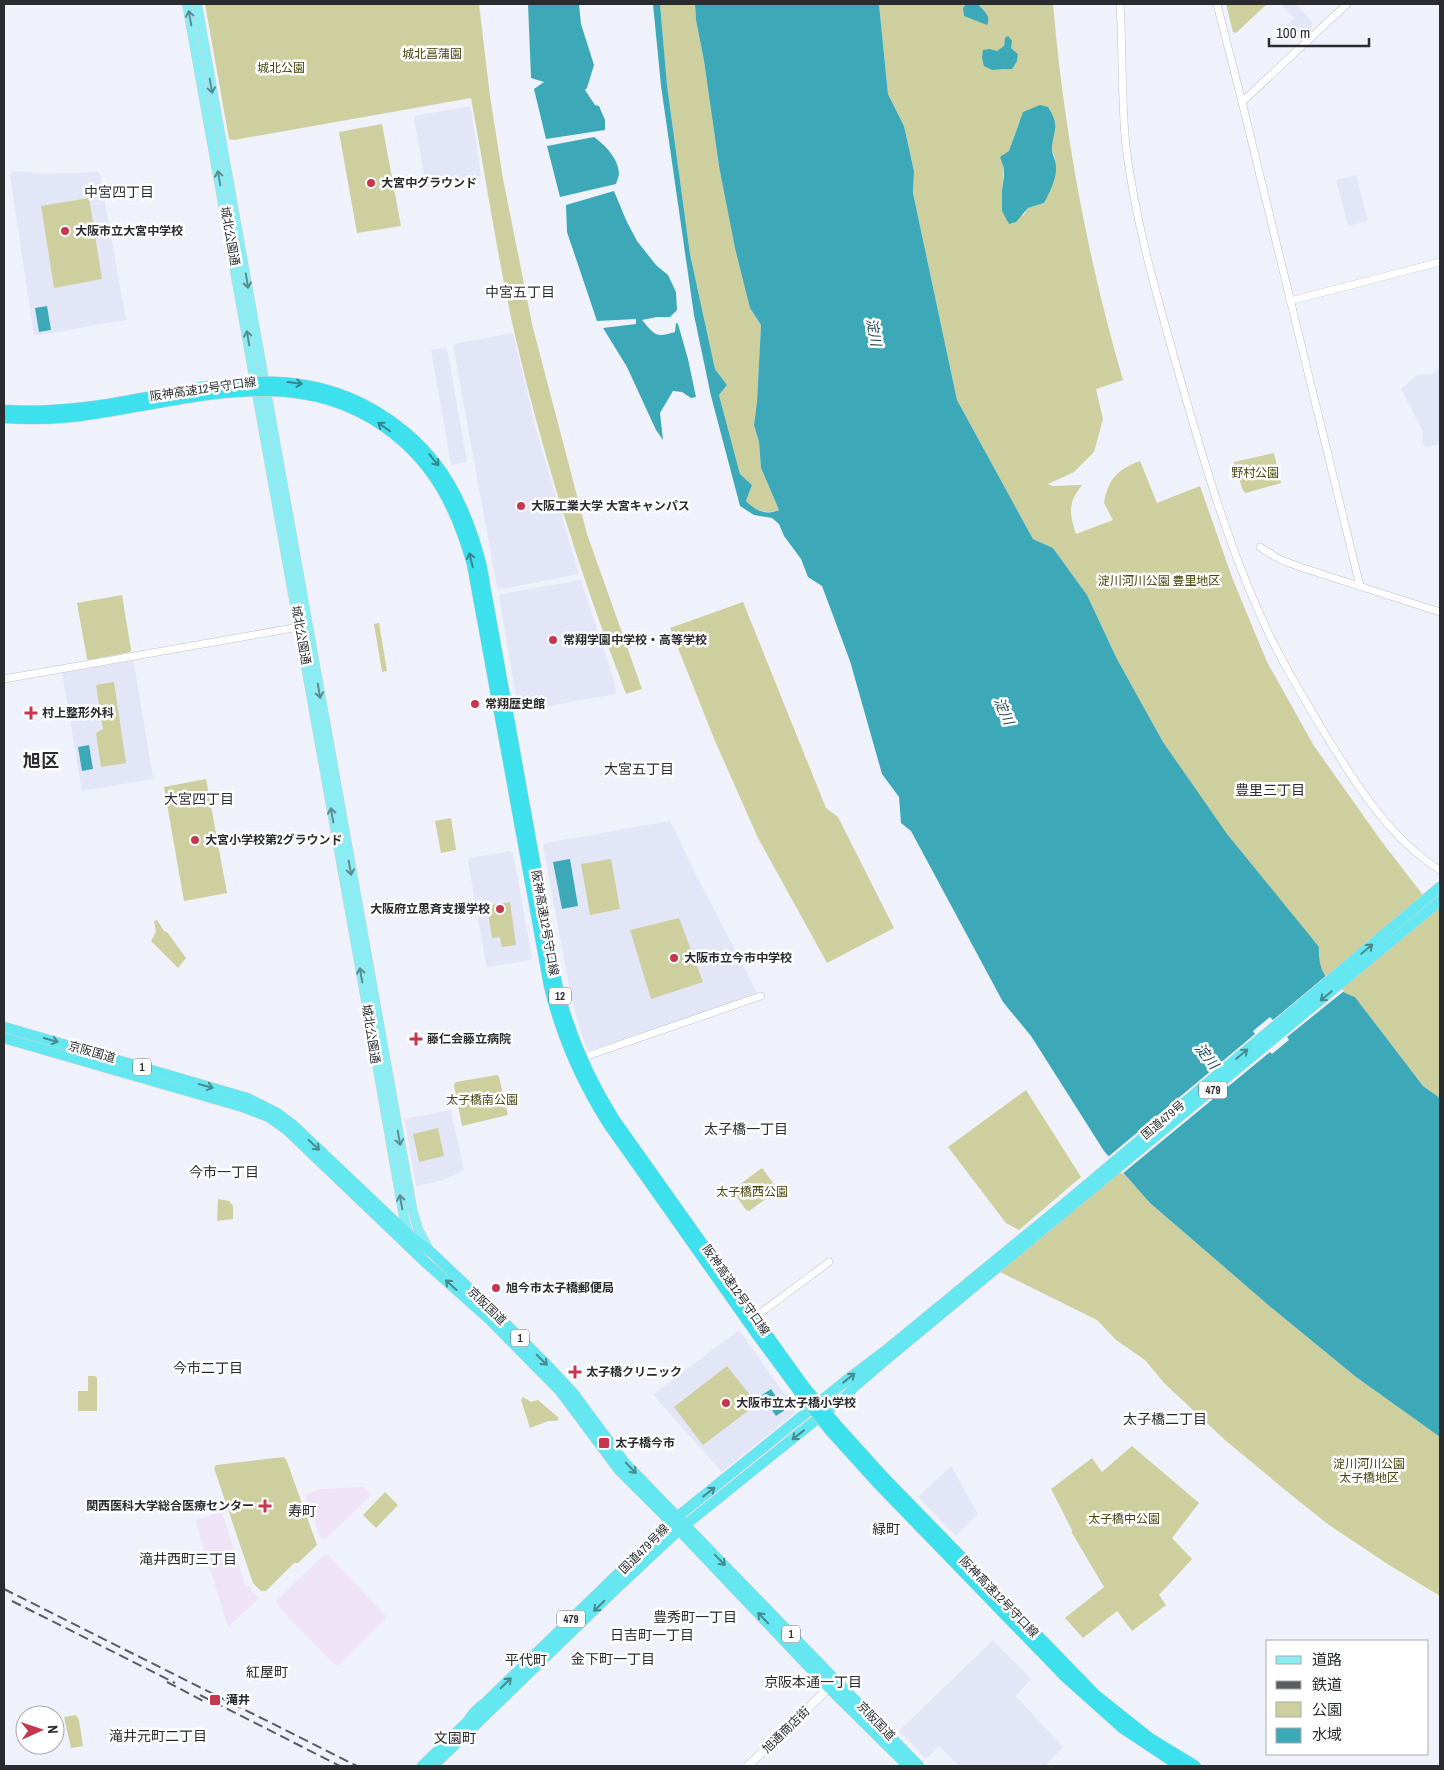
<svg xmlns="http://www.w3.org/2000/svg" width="1444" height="1770" font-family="'Archivo Narrow','Noto Sans JP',sans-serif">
	<rect width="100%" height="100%" fill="#f0f2fb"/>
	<g fill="#e3e6f6">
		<polygon points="1281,4 1296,4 1312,22 1312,26 1299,39 1286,26 1294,18"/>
		<polygon points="469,106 471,108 481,176 426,187 414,119 415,116"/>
		<polygon points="14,171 47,174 98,172 100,174 126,320 34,336 10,175"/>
		<polygon points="1356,175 1368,221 1348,226 1336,180"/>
		<polygon points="513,333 536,429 579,574 503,589 497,587 453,346 457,343"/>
		<polygon points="447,348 467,462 451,465 431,350"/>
		<polygon points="1440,366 1440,444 1426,447 1422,443 1423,432 1401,389 1417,375 1432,374"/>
		<polygon points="581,580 615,684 616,694 522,711 518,709 499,597 501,594"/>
		<polygon points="130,661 134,663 153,777 152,779 82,791 62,673"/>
		<polygon points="670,821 696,875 758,994 590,1050 587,1049 579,1027 570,991 543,846 545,843"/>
		<polygon points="510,851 513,853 532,957 530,960 488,967 486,965 468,861 469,858"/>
		<polygon points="451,1110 464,1171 441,1181 416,1186 404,1119"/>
		<polygon points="739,1330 796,1410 795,1413 722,1472 654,1396 654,1394"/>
		<polygon points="951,1466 978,1514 956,1536 918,1497"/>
		<polygon points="993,1640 1031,1679 1016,1696 1063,1747 1045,1766 959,1766 939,1746 926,1759 899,1731"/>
	</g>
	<g fill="#efe3f8">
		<polygon points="364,1487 371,1495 325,1539 320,1536 306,1497 307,1494 321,1489"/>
		<polygon points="222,1512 246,1587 248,1586 259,1598 228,1627 195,1520"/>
		<polygon points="328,1555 385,1615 386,1618 338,1666 334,1664 277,1605 276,1601 323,1556"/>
	</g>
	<g fill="#cdcf9f" fill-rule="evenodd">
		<path d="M 205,4 L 479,4 L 490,96 L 503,179 L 532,324 L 587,534 L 642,689 L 626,694 C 580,573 540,448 512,322 C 496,248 485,173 471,98 L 234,140 L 229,139 Z"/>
		<path d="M 660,4 L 695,4 L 696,20 L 704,61 L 719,166 L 750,308 L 761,325 L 757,401 L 754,425 L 759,442 L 761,468 L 779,510 C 766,515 755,510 746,501 L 752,485 L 740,474 L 719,395 L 727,385 L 715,369 L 690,254 L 667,85 Z"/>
		<path d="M 879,4 L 966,4 L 963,8 L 985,11 L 978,4 L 1053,4 C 1064,131 1087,257 1123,380 L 1096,389 L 1103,419 L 1094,452 L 1074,472 L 1048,484 L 1052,486 L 1082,485 C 1068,503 1069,512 1076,534 L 1113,520 L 1104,503 C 1108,480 1117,469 1140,461 L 1157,503 L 1200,486 L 1233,580 L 1267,662 L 1314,746 L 1382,842 L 1423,895 L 1440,910 L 1440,1098 L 1423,1086 L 1355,997 L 1342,993 L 1318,969 L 1163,742 L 1117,659 L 1087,595 L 1053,548 L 1033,539 L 957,400 L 913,193 L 914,171 L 904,126 L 888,94 ZM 1005,38 L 1011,48 L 1018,54 L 1005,70 L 992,70 L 990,49 L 997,51 L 1004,47 ZM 1019,122 L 1052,146 C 1051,152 1054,153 1055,158 C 1057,173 1051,189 1044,203 L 1028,208 L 1023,216 L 1002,190 L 1004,168 Z"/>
		<polygon points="1226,4 1267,4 1236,33 1233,32"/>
		<polygon points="382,124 401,226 357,233 339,132"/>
		<polygon points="89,198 102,279 54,288 41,206"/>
		<polygon points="1274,453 1281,483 1246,493 1243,491 1234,462"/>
		<polygon points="122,595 131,650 130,652 89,660 87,659 77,603"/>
		<polygon points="743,602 826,808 838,817 894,928 827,963 758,838 715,741 670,628"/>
		<polygon points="379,623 387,671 382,672 374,624"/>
		<polygon points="114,682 126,763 101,767 96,733 103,729 96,685"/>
		<polygon points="206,779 227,893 184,901 164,787"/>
		<polygon points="451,818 456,850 441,853 435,821"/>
		<polygon points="611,859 620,909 590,915 581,864"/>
		<polygon points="510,902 516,945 502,947 500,937 492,938 487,906"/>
		<polygon points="679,918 703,982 651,999 630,930"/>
		<polygon points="157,920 164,931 167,932 186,958 178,968 151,941 156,932 154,921"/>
		<polygon points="497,1075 499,1077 508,1115 462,1126 454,1085 456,1082"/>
		<polygon points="1026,1090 1081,1177 1019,1230 1006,1223 948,1147"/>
		<polygon points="438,1128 444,1156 419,1162 413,1134"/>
		<polygon points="1116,1165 1150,1203 1273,1309 1356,1377 1440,1437 1440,1596 1389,1565 1329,1525 1290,1494 1225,1440 1164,1383 1145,1360 1116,1340 1097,1320 992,1268"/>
		<polygon points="762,1168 777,1188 777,1191 749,1211 746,1210 732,1190"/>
		<polygon points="218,1199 229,1201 233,1206 233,1219 217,1221"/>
		<polygon points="727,1366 757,1404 703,1445 674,1407"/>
		<polygon points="88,1376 95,1376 97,1378 97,1411 78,1411 78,1391 88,1391"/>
		<polygon points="523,1397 531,1402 538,1400 559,1418 557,1421 548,1421 530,1428 521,1400"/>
		<polygon points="1132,1446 1199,1503 1172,1538 1192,1559 1159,1595 1166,1605 1132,1631 1117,1611 1083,1638 1065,1618 1104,1587 1072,1533 1072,1530 1051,1489 1092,1458 1102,1472"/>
		<polygon points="283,1457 286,1459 317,1545 298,1563 294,1563 266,1591 261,1591 253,1583 214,1468 216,1465"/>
		<polygon points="385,1492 398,1505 376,1528 363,1515"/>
		<polygon points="76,1715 79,1720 83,1746 71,1748 64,1717"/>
	</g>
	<g fill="#3da9b8">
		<polygon points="528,4 579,4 581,24 594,65 587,88 585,90 595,105 599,106 605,120 605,130 546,139 534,89 544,82 531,78"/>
		<path d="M 653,4 L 660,4 L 667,85 L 690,254 L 715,369 L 727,385 L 719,395 L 740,474 L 752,485 L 746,501 C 755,510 766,516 779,510 L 761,468 L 759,442 L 754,425 L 757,401 L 761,325 L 750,308 L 735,248 L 719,166 L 704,61 L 696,20 L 695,4 L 879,4 L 888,94 L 904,126 L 914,171 L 913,193 L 957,400 L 1033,539 L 1053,548 L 1087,595 L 1117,659 L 1163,742 L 1227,834 L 1319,947 C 1317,973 1331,989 1355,997 L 1423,1086 L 1440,1098 L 1440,1437 L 1356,1377 L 1273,1309 L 1150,1203 L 1104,1151 L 1031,1036 L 1003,1002 L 911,831 L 901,823 L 899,797 L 882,774 L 850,661 L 822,586 L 808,577 L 801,559 L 784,536 L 779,524 L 772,518 L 754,515 L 740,506 L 711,396 L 694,315 L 661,86 Z"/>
		<path d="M 966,4 L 978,4 C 983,10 992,16 987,25 L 964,16 L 963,8 Z"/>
		<polygon points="1008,36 1012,41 1011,48 1018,54 1017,61 1012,69 992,70 984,66 982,58 983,50 990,49 997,51 1004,46 1005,38"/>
		<path d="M 1040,105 L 1048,107 C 1060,126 1054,128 1052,147 C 1051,153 1056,159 1056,166 C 1057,178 1050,192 1044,203 L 1028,208 L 1016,222 L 1009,224 L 1002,211 L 1002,190 L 1004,176 L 1004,168 L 1000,157 L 1009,151 L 1023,112 Z"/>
		<path d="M 594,137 C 605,145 618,158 619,173 C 619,176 617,181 616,184 L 560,197 L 547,146 Z"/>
		<path d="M 614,191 L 626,220 L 637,241 L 656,265 L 668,275 L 676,292 L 677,310 L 670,317 L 657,317 L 642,320 C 655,335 655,338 675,332 L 676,323 L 678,324 L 688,359 L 696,397 L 691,398 L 682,392 L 673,391 L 660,413 L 663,440 L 656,430 L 627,367 L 603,328 L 636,324 L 636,319 L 597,321 L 567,232 L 566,205 Z"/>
		<polygon points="47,306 51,330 39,332 35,308"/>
		<polygon points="89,745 93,769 82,771 78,747"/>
		<polygon points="570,859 578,906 562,909 553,862"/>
		<polygon points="771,1389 785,1410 776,1416 762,1395"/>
	</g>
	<polygon fill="#f0f2fb" points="1327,975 1344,991 1287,1037 1289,1040 1272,1054 1270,1052 1122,1174 1104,1154 1108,1157 1255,1034 1253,1031 1270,1017 1273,1020"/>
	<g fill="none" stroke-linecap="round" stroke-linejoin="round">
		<defs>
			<g id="tertiary">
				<path d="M 1120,4 C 1123,51 1121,99 1126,146 C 1135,220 1156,293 1176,364 C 1202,455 1228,548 1269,634 C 1287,671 1308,706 1330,742 C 1359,789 1392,840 1440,870"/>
				<polyline points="1217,4 1242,102 1360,586"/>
				<polyline points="1242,102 1347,4"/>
				<polyline points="1290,301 1440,262"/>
				<polyline points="1260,547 1279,559 1303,568 1440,612"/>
				<polyline points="4,679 299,627"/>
				<polyline points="584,1057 761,996"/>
				<polyline points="759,1314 829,1262"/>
			</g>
			<polyline id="secondary" points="748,1766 833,1684"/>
			<g id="primary">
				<polyline points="187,4 366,1001 404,1218 409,1236"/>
				<polyline points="197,4 412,1208 418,1229 428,1248"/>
			</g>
			<g id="trunk">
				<polyline points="4,1027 247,1098 277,1113 293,1125 408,1234 432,1253 493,1311 548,1366 574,1394 625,1463 919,1766"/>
				<polyline points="4,1038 243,1107 269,1117 287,1130 425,1262 489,1319 560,1391 619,1470 679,1530 829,1688 908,1766"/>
				<path d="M 422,1766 L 468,1721 C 472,1714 478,1708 485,1703 L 671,1522 L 848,1379 L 885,1351 L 1064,1204 L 1440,887"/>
				<polyline points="433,1766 617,1588 679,1530 847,1395 854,1387 888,1358 1440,901"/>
			</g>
		</defs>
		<use href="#tertiary" stroke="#bfc1c9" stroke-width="8"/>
		<use href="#secondary" stroke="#bfc1c9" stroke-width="9"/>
		<use href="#primary" stroke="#d0d1d1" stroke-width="10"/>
		<use href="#trunk" stroke="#d0d1d1" stroke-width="11"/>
		<use href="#tertiary" stroke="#fff" stroke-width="7"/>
		<use href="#secondary" stroke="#fff" stroke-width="8"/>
		<use href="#primary" stroke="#8bedf4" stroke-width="9"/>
		<use href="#trunk" stroke="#64e7f0" stroke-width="10"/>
		<g stroke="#5c5d62" stroke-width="2" stroke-dasharray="10 5" stroke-linecap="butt">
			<polyline points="4,1589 357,1766"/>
			<polyline points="12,1601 175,1683"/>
			<polyline points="167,1682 205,1702"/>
			<polyline points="200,1695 340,1766"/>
		</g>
		<defs>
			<g id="motorway-bridge">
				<path d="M 4,410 C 34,412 64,410 94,406 C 197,391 296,353 390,420 C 442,456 465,503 481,563 L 557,984 C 569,1033 588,1077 615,1120 L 764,1330 L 805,1387 L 837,1425 L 884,1477 L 1096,1695 L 1150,1738 L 1196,1766"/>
				<path d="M 4,418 C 34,420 64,419 94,414 C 193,400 295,364 384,427 C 434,462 456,508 472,564 L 549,986 C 561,1036 580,1080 608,1124 L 757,1335 L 799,1392 L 830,1431 L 877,1483 L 1065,1677 L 1122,1728 L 1179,1766"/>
			</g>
		</defs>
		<use href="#motorway-bridge" stroke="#d0d1d1" stroke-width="11" stroke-linecap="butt"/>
		<use href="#motorway-bridge" stroke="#3de1ed" stroke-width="10"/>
	</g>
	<defs><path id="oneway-shaft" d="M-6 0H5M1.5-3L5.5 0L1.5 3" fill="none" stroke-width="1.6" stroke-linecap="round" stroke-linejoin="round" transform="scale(1.25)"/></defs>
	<g stroke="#5b8c92">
		<use href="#oneway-shaft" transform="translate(190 18) rotate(-100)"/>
		<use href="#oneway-shaft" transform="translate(211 86) rotate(80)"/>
		<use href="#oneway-shaft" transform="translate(219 178) rotate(-100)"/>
		<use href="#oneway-shaft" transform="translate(247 281) rotate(81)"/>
		<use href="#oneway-shaft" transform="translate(248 338) rotate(-100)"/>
		<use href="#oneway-shaft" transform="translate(319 691) rotate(80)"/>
		<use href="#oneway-shaft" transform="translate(332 815) rotate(-100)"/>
		<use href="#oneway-shaft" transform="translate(350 868) rotate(80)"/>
		<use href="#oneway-shaft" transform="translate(361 975) rotate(-100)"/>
		<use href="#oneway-shaft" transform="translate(399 1138) rotate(80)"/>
		<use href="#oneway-shaft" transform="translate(401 1202) rotate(-100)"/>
	</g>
	<g stroke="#34868e">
		<use href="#oneway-shaft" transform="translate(295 383) rotate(7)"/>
		<use href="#oneway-shaft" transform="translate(384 427) rotate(-145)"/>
		<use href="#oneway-shaft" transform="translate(434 460) rotate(51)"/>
		<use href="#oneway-shaft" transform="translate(471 560) rotate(-104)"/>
	</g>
	<g stroke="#488a90">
		<use href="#oneway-shaft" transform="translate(1367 949) rotate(-40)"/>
		<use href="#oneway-shaft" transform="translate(1326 996) rotate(140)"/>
		<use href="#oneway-shaft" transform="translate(51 1040) rotate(16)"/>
		<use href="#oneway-shaft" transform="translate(1242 1054) rotate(-40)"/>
		<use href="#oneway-shaft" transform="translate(206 1086) rotate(16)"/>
		<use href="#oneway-shaft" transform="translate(314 1145) rotate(43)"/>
		<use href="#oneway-shaft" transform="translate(451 1285) rotate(-138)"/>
		<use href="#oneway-shaft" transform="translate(542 1360) rotate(45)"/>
		<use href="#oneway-shaft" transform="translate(849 1378) rotate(-38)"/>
		<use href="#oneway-shaft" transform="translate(798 1435) rotate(142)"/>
		<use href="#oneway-shaft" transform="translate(631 1468) rotate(46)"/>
		<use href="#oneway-shaft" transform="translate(709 1492) rotate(-38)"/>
		<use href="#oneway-shaft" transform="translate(720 1560) rotate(46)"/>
		<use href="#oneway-shaft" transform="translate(599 1606) rotate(135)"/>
		<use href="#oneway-shaft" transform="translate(763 1618) rotate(-134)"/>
		<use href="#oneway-shaft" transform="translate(506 1683) rotate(-45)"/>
	</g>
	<g fill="#c6364e" stroke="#fff" stroke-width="2">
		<circle cx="371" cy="183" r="5"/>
		<circle cx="65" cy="231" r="5"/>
		<circle cx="521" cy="506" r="5"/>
		<circle cx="553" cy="640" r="5"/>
		<circle cx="475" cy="704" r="5"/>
		<path d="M28.5 705.5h5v5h5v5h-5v5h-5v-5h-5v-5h5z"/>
		<circle cx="195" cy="840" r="5"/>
		<circle cx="500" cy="909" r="5"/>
		<circle cx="674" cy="958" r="5"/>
		<path d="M413.5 1031.5h5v5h5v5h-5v5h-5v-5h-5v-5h5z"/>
		<circle cx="496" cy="1288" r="5"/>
		<path d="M572.5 1364.5h5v5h5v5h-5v5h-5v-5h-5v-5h5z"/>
		<circle cx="726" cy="1403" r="5"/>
		<rect x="598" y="1437" width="12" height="12" rx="2.5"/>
		<path d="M262.5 1498.5h5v5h5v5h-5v5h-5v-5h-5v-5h5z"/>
		<rect x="209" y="1694" width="12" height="12" rx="2.5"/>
	</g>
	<g text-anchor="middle" stroke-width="5" stroke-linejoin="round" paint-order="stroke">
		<g fill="#fff" stroke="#6b6b6d" stroke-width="1">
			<rect x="549" y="987.5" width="22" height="17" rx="4"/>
			<rect x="133" y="1058.5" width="18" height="17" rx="4"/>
			<rect x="1199" y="1081.5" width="28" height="17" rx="4"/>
			<rect x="511" y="1329.5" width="18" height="17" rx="4"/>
			<rect x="557" y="1610.5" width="28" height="17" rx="4"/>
			<rect x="782" y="1625.5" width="18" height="17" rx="4"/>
		</g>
		<g font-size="11" font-weight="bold" fill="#2b2c2f">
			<text x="560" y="1000">12</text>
			<text x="142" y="1071">1</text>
			<text x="1213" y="1094">479</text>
			<text x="520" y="1342">1</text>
			<text x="571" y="1623">479</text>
			<text x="791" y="1638">1</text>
		</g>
		<g font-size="12" fill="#45460a" stroke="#fff">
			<text x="432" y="58">城北菖蒲園</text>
			<text x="281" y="72">城北公園</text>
			<text x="1255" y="477">野村公園</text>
			<text x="1159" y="585">淀川河川公園 豊里地区</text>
			<text x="482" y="1104">太子橋南公園</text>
			<text x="752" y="1196">太子橋西公園</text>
			<text x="1369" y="1468">淀川河川公園<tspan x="1369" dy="14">太子橋地区</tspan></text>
			<text x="1124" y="1523">太子橋中公園</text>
		</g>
		<g font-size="12" font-weight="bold" fill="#2b2c2f" stroke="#fff" text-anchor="start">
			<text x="381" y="187">大宮中グラウンド</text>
			<text x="75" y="235">大阪市立大宮中学校</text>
			<text x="531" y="510">大阪工業大学 大宮キャンパス</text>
			<text x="563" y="644">常翔学園中学校・高等学校</text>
			<text x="485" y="708">常翔歴史館</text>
			<text x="42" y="717">村上整形外科</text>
			<text x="205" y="844">大宮小学校第2グラウンド</text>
			<text x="490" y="913" text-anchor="end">大阪府立思斉支援学校</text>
			<text x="684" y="962">大阪市立今市中学校</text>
			<text x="427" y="1043">藤仁会藤立病院</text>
			<text x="506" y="1292">旭今市太子橋郵便局</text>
			<text x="586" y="1376">太子橋クリニック</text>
			<text x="736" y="1407">大阪市立太子橋小学校</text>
			<text x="615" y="1447">太子橋今市</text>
			<text x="254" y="1510" text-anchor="end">関西医科大学総合医療センター</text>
			<text x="226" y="1704">滝井</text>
		</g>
		<g font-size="12" fill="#2b2c2f" stroke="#fff">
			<text transform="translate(230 236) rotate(80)" y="4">城北公園通</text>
			<text transform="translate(203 389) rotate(-8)" y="4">阪神高速12号守口線</text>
			<text transform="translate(301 635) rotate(80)" y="4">城北公園通</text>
			<text transform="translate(545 923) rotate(80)" y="4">阪神高速12号守口線</text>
			<text transform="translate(371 1034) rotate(81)" y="4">城北公園通</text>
			<text transform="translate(92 1052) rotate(16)" y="4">京阪国道</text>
			<text transform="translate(1163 1120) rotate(-40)" y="4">国道479号</text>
			<text transform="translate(736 1290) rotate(55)" y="4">阪神高速12号守口線</text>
			<text transform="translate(487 1306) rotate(44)" y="4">京阪国道</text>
			<text transform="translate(644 1549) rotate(-45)" y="4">国道479号線</text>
			<text transform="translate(999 1597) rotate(46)" y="4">阪神高速12号守口線</text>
			<text transform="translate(876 1721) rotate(46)" y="4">京阪国道</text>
			<text transform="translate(786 1730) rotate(-44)" y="4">旭通商店街</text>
		</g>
		<g font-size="14" fill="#2b2c2f" stroke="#fff">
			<text x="119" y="197">中宮四丁目</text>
			<text x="520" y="297">中宮五丁目</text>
			<text x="639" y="774">大宮五丁目</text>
			<text x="1270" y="795">豊里三丁目</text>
			<text x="199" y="804">大宮四丁目</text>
			<text x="746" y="1134">太子橋一丁目</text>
			<text x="224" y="1177">今市一丁目</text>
			<text x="208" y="1373">今市二丁目</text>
			<text x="1165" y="1424">太子橋二丁目</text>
			<text x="302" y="1516">寿町</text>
			<text x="886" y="1534">緑町</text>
			<text x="188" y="1564">滝井西町三丁目</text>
			<text x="695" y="1622">豊秀町一丁目</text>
			<text x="652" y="1640">日吉町一丁目</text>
			<text x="613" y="1664">金下町一丁目</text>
			<text x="526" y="1665">平代町</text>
			<text x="267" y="1677">紅屋町</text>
			<text x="813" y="1687">京阪本通一丁目</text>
			<text x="158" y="1741">滝井元町二丁目</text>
			<text x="455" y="1743">文園町</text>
		</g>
		<g font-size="14" font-style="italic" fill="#1f4d54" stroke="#fff">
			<text transform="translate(874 332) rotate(79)" y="5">淀川</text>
			<text transform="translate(1004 711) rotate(66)" y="5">淀川</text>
			<text transform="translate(1207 1056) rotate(51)" y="5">淀川</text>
		</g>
		<g font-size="18" font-weight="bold" fill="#2b2c2f" stroke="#fff">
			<text x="41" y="767">旭区</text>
		</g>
	</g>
	<rect width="1444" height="1770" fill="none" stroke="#2b2c2f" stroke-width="10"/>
	<rect x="1266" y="1640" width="162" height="115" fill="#ffffff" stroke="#aaabac"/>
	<rect x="1276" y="1656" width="25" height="8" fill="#8bedf4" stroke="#aaabac"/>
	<text x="1312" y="1665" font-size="15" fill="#2b2c2f">道路</text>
	<rect x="1276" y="1681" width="25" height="8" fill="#5c5d62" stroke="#aaabac"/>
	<text x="1312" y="1690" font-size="15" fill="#2b2c2f">鉄道</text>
	<rect x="1276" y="1702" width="25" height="15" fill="#cdcf9f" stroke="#aaabac"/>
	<text x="1312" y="1715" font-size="15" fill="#2b2c2f">公園</text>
	<rect x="1276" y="1728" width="25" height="15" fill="#3da9b8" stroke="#aaabac"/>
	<text x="1312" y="1740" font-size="15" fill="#2b2c2f">水域</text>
	<g transform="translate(40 1730) rotate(87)"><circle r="24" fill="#ffffff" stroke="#aaabac"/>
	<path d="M0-4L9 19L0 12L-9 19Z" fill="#c6364e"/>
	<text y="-8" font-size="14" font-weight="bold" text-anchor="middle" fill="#2b2c2f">N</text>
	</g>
	<path d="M1269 38v8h100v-8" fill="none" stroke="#2b2c2f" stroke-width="2.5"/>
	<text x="1276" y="38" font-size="15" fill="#2b2c2f" stroke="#ffffff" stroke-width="4" paint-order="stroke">100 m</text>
</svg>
